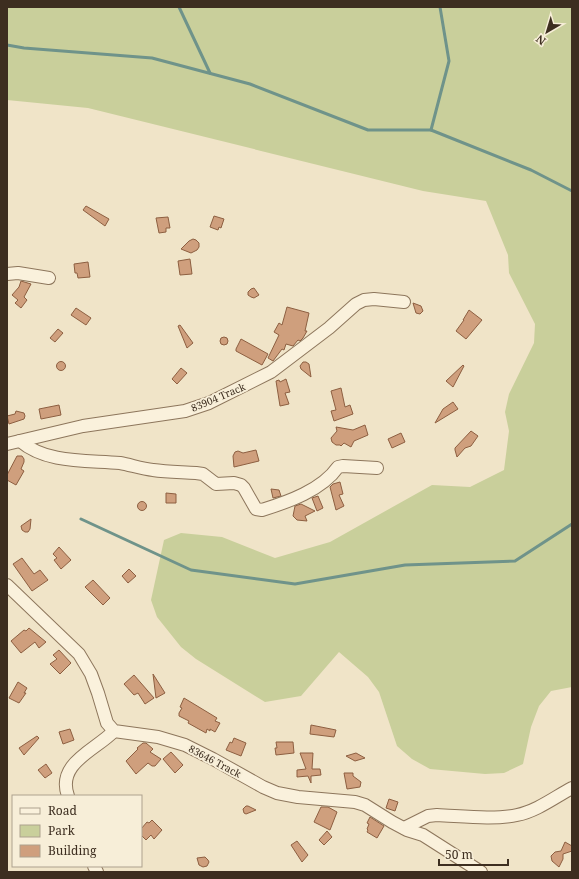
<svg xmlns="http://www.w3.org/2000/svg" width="579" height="879" font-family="'Noto Serif',serif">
	<rect width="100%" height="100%" fill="#f0e4c8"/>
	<polygon fill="#c9cf9b" points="7,7 572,7 572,687 551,691 539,706 531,727 523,764 504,773 485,774 430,769 412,759 397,746 379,692 368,677 339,652 301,696 265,702 196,659 181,647 157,617 151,600 164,540 181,533 222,537 275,558 330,542 432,485 470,487 504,470 509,431 505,412 509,394 534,343 535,324 509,273 508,255 486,201 423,191 88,108 7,100"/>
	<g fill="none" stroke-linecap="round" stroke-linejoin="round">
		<g stroke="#6f938a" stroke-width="3">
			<polyline points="179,7 210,73"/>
			<polyline points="7,45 24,48 152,58 250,84 368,130 431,130 531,170 572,191"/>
			<polyline points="431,130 449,61 440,7"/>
			<polyline points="81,519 191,570 295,584 405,565 515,561 572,524"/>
		</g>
	</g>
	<g fill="#cf9f7d" stroke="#8d5f41">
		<polygon points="86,206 109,219 105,226 83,210"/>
		<polygon points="214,216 224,219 221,228 219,227 218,230 210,227"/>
		<polygon points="168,217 170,228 166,228 166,232 159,233 156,218"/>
		<polygon points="193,239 196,240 199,243 199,247 197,250 191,253 181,249 189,241"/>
		<polygon points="190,259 192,274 180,275 178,261"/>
		<polygon points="88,262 90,277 78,278 77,273 75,273 74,264"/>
		<polygon points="21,281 31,284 24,297 27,300 21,308 15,303 18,300 12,295 19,287"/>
		<polygon points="254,288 259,295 254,298 251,297 248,295 248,292 251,289"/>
		<polygon points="413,303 421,306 423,311 420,314 416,313"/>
		<polygon points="287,307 309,313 305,331 307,331 303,338 300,341 298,340 293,346 286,344 284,350 282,349 273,361 268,358 279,335 274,332 279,323 282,325"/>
		<polygon points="76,308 91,318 86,325 71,315"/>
		<polygon points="469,310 482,320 466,339 456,331 464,320 463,320"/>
		<polygon points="180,325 193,343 187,348 178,326"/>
		<polygon points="58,329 63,333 55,342 50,338"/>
		<circle cx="224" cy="341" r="4"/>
		<polygon points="241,339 268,354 262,365 236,351 236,349"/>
		<circle cx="61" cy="366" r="4.5"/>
		<polygon points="303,362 306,362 309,364 311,377 301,369 300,366"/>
		<polygon points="463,365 464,366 453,387 446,381"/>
		<polygon points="181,368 187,373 177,384 172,379"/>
		<polygon points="286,379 290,392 285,393 289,404 280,406 276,381 279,380 280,382"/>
		<polygon points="341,388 345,407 350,405 353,414 334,421 331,411 336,410 331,391"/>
		<polygon points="453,402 458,409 435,423 443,409"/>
		<polygon points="59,405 61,415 41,419 39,409"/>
		<polygon points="16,411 24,413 25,416 24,419 9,424 7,416 15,414"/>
		<polygon points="365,425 368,435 354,441 351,447 344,443 341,446 340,445 336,445 332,442 331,438 337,431 336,427 353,430"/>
		<polygon points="471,431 478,436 471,446 465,448 457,457 455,450 455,448"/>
		<polygon points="401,433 405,442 392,448 388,439"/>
		<polygon points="256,450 259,461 234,467 233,456 235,452 238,451 243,453"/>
		<polygon points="17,456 22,456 24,459 24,462 21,469 24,471 16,485 7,480 7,475"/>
		<polygon points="340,482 343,494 339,495 344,506 336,510 330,487 333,484"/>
		<polygon points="271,489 279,490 281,496 273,498"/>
		<polygon points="166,493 176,494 176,503 166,503"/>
		<polygon points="318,496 323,508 317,511 312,498"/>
		<circle cx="142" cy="506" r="4.5"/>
		<polygon points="301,504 315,511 305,516 307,521 297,520 293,516 295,506"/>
		<polygon points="31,519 30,529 28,532 25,532 22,530 21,526"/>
		<polygon points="59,547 71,560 61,569 54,560 57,558 53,554"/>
		<polygon points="22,558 34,574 40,570 48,580 32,591 13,564"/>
		<polygon points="129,569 136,576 128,583 122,576"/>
		<polygon points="93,580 110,598 103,605 85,587"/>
		<polygon points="29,628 46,642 39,648 35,642 21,653 11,641 24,630 26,631"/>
		<polygon points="59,650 71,663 60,674 50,664 57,659 53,655"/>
		<polygon points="153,674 165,693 156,698"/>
		<polygon points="134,675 154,698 145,704 138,693 134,695 124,684"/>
		<polygon points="18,682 27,688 24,693 26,693 19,703 9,698"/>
		<polygon points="184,698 217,718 215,721 220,723 215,732 210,729 210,731 207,729 206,733 188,723 189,721 179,716 179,713 182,708 180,707"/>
		<polygon points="311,725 336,730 334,737 310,734"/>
		<polygon points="70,729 74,740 63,744 59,732"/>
		<polygon points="37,736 39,738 24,755 19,748"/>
		<polygon points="234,738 246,743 241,756 226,750 230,742 232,743"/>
		<polygon points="276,742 293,742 294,753 276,755 275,748 277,748"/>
		<polygon points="143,743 146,743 153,749 150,752 161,759 155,766 152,766 148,763 136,774 126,761 138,749 137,748"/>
		<polygon points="171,752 183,765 175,773 163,759"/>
		<polygon points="300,753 313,753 312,769 320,769 321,775 311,776 311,783 308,776 297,777 297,770 306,769"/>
		<polygon points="356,753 365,758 355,761 346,756"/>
		<polygon points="46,764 52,773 45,778 38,770"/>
		<polygon points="344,773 353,773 353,776 361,782 360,787 347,789"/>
		<polygon points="389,799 398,802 395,811 386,808"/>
		<polygon points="246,806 248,806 256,810 246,814 244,813 243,809"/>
		<polygon points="321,807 328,807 337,812 330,830 314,822"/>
		<polygon points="370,817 384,826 377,838 367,832 368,830 367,829 369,824 367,823"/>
		<polygon points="152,820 162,830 154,839 151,835 146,840 141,835 141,829 147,822 149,823"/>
		<polygon points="327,831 332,837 324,845 319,840"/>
		<polygon points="297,841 308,855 302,862 291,845"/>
		<polygon points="565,842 572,846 572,851 563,854 563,859 559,867 552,861 551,856 555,852 561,851"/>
		<polygon points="205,857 208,860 209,862 207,866 203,867 199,865 197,858"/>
	</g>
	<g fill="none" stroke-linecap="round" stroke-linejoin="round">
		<defs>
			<g id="minor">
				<polyline points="7,274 18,273 49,278"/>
				<path d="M 20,441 C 47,464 87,460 120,463 C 131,465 142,469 153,470 C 167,472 182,472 196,473 L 203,474 L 216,484 L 234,483 L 241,485 L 244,488 L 256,509 L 262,510 C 288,502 322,490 338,467 L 343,466 L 377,468"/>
				<polyline points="7,444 83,426 185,411 209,403 271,372 329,328 356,304 364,300 374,299 404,302"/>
				<polyline points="7,585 79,654 91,674 98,693 107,723 114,731 158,737 185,745 213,759 263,787 277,793 298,797 355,802 365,805 392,822 407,830 423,835 481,872"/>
				<path d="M 68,796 C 56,763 96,750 114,731"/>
				<path d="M 404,828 L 428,816 L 437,815 C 461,816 494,820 517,815 C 537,811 555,797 572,788"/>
				<polyline points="94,866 97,872"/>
			</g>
		</defs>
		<use href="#minor" stroke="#8d765c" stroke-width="14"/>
		<use href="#minor" stroke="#faf1dc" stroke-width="12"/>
	</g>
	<g text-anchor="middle" stroke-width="4" stroke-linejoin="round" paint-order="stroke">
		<g font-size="10" fill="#3d2e20" stroke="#f7eed8">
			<text transform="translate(218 397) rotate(-23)" y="4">83904 Track</text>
			<text transform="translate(215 761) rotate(28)" y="4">83646 Track</text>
		</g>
	</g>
	<rect width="579" height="879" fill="none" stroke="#3d2e20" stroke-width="16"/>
	<rect x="12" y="795" width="130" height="72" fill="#f7eed8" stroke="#ada18e"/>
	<rect x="20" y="808" width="20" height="6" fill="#faf1dc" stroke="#ada18e"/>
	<text x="48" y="815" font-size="12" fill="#3d2e20">Road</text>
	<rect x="20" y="825" width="20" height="12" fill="#c9cf9b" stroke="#ada18e"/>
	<text x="48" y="835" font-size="12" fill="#3d2e20">Park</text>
	<rect x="20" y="845" width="20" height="12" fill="#cf9f7d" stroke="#ada18e"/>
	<text x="48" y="855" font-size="12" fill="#3d2e20">Building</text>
	<g transform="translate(547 32) rotate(218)" stroke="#f7eed8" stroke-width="3" paint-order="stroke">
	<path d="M0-3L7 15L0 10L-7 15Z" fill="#3d2e20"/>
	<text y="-6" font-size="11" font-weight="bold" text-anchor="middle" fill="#3d2e20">N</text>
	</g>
	<path d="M439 859v6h69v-6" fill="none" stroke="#3d2e20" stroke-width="2"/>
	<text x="445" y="859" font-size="12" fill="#3d2e20" stroke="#f7eed8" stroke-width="3" paint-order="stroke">50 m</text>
</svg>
